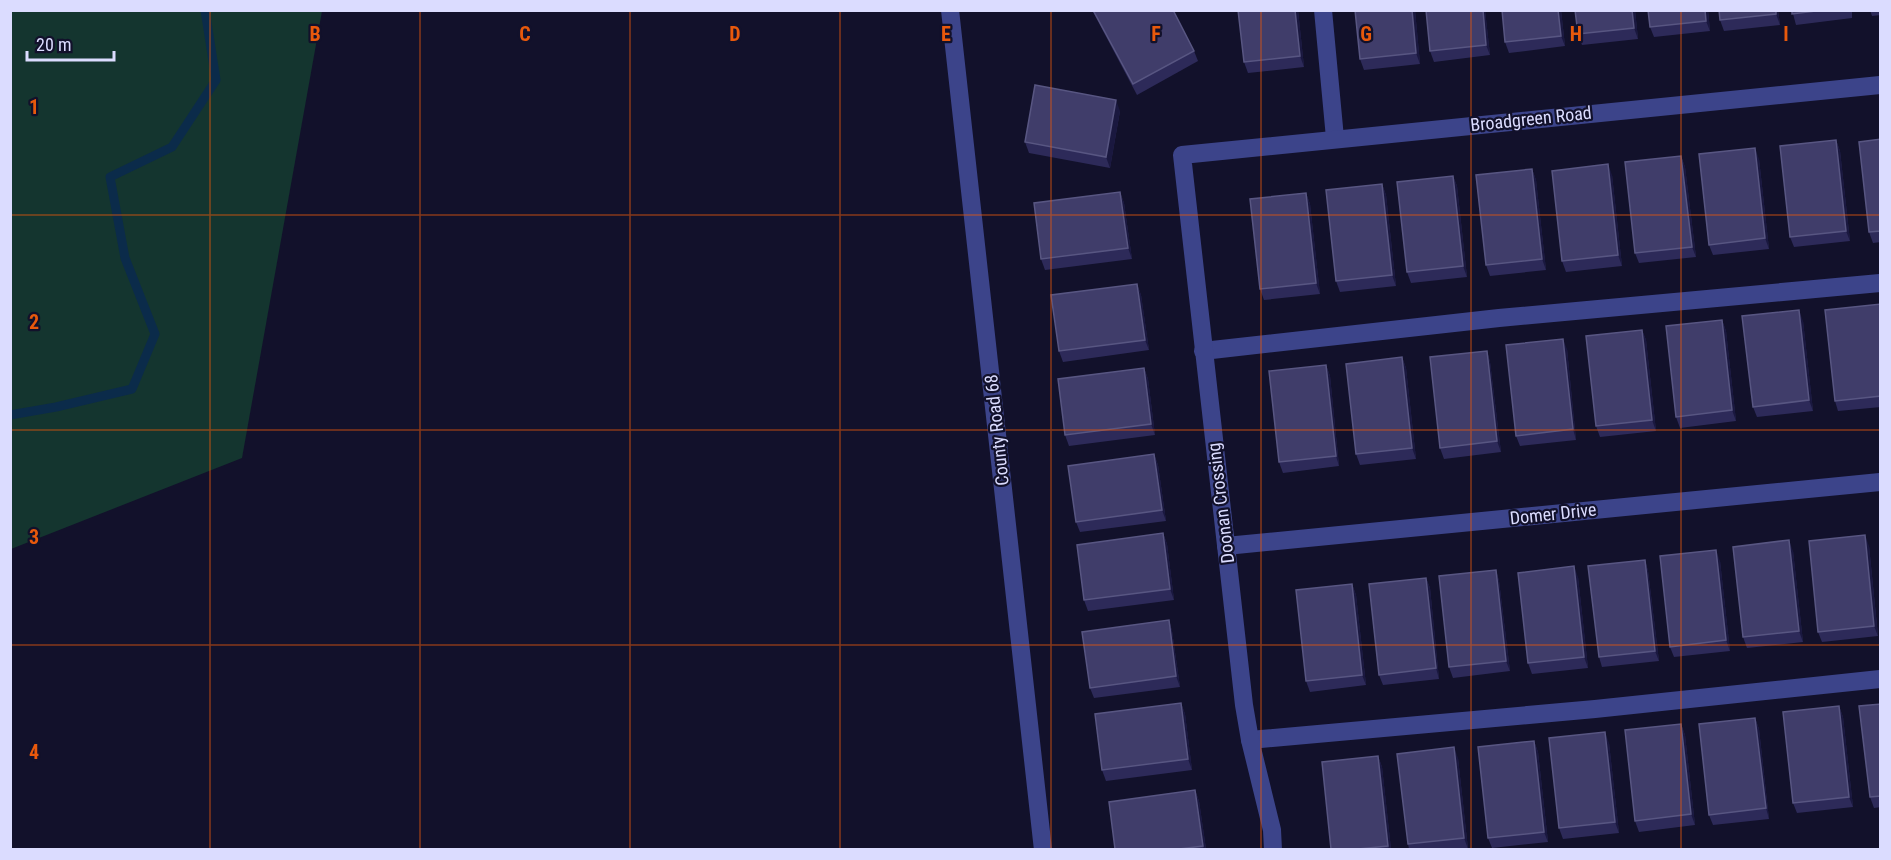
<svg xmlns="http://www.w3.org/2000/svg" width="1891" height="860" font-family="'Roboto Condensed',sans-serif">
	<rect width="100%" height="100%" fill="#12112b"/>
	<polygon fill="#14352f" points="11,10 322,11 242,458 11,549"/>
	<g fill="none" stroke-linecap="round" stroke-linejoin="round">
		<polyline stroke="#0b2b4a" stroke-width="9" points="10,415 56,407 132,389 155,334 125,258 110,177 172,147 216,80 205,10"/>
		<g stroke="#3c448a" stroke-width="18">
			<polyline points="950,10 1043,850"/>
			<polyline points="1323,10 1335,138"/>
			<polyline points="1203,351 1499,318 1880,283"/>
			<polyline points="1226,546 1880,482"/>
			<polyline points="1250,740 1595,709 1880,679"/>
			<polyline points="1273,850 1272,830 1250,740 1244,705 1182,155 1880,85"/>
		</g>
	</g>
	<g fill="#2d2a59">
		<polygon points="1092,10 1173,10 1194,51 1198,61 1137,95"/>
		<polygon points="1298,10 1304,67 1248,73 1244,62"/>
		<polygon points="1415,10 1420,64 1364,70 1360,59"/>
		<polygon points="1485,10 1490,55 1434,62 1430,51"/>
		<polygon points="1561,10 1565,46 1509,53 1505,42"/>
		<polygon points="1635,10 1638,39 1582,45 1578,34"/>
		<polygon points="1708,10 1710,31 1654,37 1650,27"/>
		<polygon points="1719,10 1778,10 1780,25 1724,31 1720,20"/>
		<polygon points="1792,10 1852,10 1852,18 1796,25"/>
		<polygon points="1870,10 1881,10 1881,15 1872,16"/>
		<polygon points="1120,111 1110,168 1029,153 1025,142"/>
		<polygon points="1881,139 1881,242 1873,243 1869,232"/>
		<polygon points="1836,140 1840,151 1850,241 1794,247 1790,237"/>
		<polygon points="1681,156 1685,167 1696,257 1639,263 1635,253"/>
		<polygon points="1759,159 1769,249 1713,255 1709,245"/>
		<polygon points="1532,169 1536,180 1546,270 1490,276 1486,265"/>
		<polygon points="1612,175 1622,266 1566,272 1562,261"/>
		<polygon points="1453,176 1457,186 1467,277 1411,283 1407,272"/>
		<polygon points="1382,184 1386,195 1396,286 1340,292 1336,281"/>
		<polygon points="1120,192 1124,203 1132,259 1045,270 1041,259"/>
		<polygon points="1306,193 1310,204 1320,294 1264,300 1260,289"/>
		<polygon points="1137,284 1141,295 1149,350 1063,362 1059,351"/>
		<polygon points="1881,304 1881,407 1838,411 1835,401"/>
		<polygon points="1722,320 1726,331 1736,421 1680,428 1676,417"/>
		<polygon points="1803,321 1813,411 1757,417 1753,407"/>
		<polygon points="1642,330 1646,340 1656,431 1600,437 1596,426"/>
		<polygon points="1567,349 1576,440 1520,446 1516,436"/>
		<polygon points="1487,351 1490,362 1501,452 1444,459 1440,448"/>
		<polygon points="1402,357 1406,368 1416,459 1360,465 1356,454"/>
		<polygon points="1326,365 1330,376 1339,466 1283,473 1279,462"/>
		<polygon points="1144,368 1148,379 1155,435 1069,446 1065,435"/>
		<polygon points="1154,454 1158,465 1166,521 1080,532 1076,522"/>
		<polygon points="1163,533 1167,544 1174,600 1088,611 1084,600"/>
		<polygon points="1869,546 1878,636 1822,642 1818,632"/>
		<polygon points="1793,551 1803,642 1747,648 1743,637"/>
		<polygon points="1645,560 1648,571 1659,661 1602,667 1599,657"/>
		<polygon points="1720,561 1730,651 1674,657 1670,647"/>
		<polygon points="1496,570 1499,581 1510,671 1453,678 1449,667"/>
		<polygon points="1578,577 1588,668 1532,674 1528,663"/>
		<polygon points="1426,578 1430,588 1439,679 1383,685 1379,675"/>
		<polygon points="1352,584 1356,595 1366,685 1310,692 1306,681"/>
		<polygon points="1169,620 1172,631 1180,687 1094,698 1090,688"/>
		<polygon points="1181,703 1185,714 1192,770 1106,781 1102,770"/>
		<polygon points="1881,704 1881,807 1874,808 1870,797"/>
		<polygon points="1839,706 1843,717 1853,807 1797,813 1793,803"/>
		<polygon points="1755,718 1759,729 1769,819 1713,825 1709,815"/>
		<polygon points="1681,724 1685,735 1695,825 1639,832 1635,821"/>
		<polygon points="1534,741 1538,752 1548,842 1492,848 1488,838"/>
		<polygon points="1609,743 1619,833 1563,839 1559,828"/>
		<polygon points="1378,756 1382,767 1391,849 1331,849"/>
		<polygon points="1458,758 1468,849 1409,849 1408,844"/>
		<polygon points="1195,790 1199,801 1206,849 1115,849"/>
	</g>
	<g fill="#1a183f">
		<polygon points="1295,10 1298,10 1304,67 1300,56"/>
		<polygon points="1412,10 1415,10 1420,64 1416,53"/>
		<polygon points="1483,10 1485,10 1490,55 1486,45"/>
		<polygon points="1558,10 1561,10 1565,46 1561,36"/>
		<polygon points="1632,10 1635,10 1638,39 1634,28"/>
		<polygon points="1705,10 1708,10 1710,31 1706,21"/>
		<polygon points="1776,10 1778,10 1780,25 1776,14"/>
		<polygon points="1116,100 1120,111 1110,168 1106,157"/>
		<polygon points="1836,140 1840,151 1850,241 1846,231"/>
		<polygon points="1755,148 1759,159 1769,249 1765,238"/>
		<polygon points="1681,156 1685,167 1696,257 1692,247"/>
		<polygon points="1608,164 1612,175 1622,266 1618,255"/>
		<polygon points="1532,169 1536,180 1546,270 1542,259"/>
		<polygon points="1453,176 1457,186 1467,277 1463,266"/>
		<polygon points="1382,184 1386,195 1396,286 1392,275"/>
		<polygon points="1120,192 1124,203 1132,259 1128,248"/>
		<polygon points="1306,193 1310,204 1320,294 1316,283"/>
		<polygon points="1137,284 1141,295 1149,350 1145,340"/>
		<polygon points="1799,310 1803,321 1813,411 1809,400"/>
		<polygon points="1722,320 1726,331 1736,421 1732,410"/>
		<polygon points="1642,330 1646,340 1656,431 1652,420"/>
		<polygon points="1563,339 1567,349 1576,440 1573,429"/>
		<polygon points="1487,351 1490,362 1501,452 1497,441"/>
		<polygon points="1402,357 1406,368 1416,459 1412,448"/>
		<polygon points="1326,365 1330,376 1339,466 1336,456"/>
		<polygon points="1144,368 1148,379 1155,435 1151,424"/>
		<polygon points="1154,454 1158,465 1166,521 1162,510"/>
		<polygon points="1163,533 1167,544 1174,600 1170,589"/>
		<polygon points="1865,535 1869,546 1878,636 1874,626"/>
		<polygon points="1789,540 1793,551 1803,642 1799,631"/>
		<polygon points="1716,550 1720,561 1730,651 1726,640"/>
		<polygon points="1645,560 1648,571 1659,661 1655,651"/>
		<polygon points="1574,566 1578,577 1588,668 1584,657"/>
		<polygon points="1496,570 1499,581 1510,671 1506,661"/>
		<polygon points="1426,578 1430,588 1439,679 1436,668"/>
		<polygon points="1352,584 1356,595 1366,685 1362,675"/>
		<polygon points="1169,620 1172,631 1180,687 1176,676"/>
		<polygon points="1181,703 1185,714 1192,770 1188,759"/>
		<polygon points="1839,706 1843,717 1853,807 1849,797"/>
		<polygon points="1755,718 1759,729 1769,819 1766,808"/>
		<polygon points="1681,724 1685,735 1695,825 1691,814"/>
		<polygon points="1605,732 1609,743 1619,833 1615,822"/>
		<polygon points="1534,741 1538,752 1548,842 1544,832"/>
		<polygon points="1454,747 1458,758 1468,849 1464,838"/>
		<polygon points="1378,756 1382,767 1391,849 1389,849 1388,846"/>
		<polygon points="1195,790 1199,801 1206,849 1204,849 1203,846"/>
	</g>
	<g fill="#403d6a" stroke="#585682" stroke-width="1.5">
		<polygon points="1093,10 1173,10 1194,51 1133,84"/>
		<polygon points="1238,10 1295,10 1300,56 1244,62"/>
		<polygon points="1355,10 1412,10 1416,53 1360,59"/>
		<polygon points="1426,10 1483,10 1486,45 1430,51"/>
		<polygon points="1502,10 1558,10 1561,36 1505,42"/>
		<polygon points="1575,10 1632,10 1634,28 1578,34"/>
		<polygon points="1648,10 1705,10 1706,21 1650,27"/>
		<polygon points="1719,10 1776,10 1776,14 1720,20"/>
		<polygon points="1792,10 1824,10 1792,14"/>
		<polygon points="1035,85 1116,100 1106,157 1025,142"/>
		<polygon points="1881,139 1881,231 1869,232 1859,142"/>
		<polygon points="1836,140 1846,231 1790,237 1780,146"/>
		<polygon points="1755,148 1765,238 1709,245 1699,154"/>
		<polygon points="1681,156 1692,247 1635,253 1625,162"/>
		<polygon points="1608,164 1618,255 1562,261 1552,171"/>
		<polygon points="1532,169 1542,259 1486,265 1476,175"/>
		<polygon points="1453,176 1463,266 1407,272 1397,182"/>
		<polygon points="1382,184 1392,275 1336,281 1326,190"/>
		<polygon points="1120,192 1128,248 1041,259 1034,203"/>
		<polygon points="1306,193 1316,283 1260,289 1250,199"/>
		<polygon points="1137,284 1145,340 1059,351 1051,295"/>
		<polygon points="1881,304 1881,396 1835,401 1825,310"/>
		<polygon points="1799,310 1809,400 1753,407 1742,316"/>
		<polygon points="1722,320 1732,410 1676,417 1666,326"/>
		<polygon points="1642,330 1652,420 1596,426 1586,336"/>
		<polygon points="1563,339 1573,429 1516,436 1506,345"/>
		<polygon points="1487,351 1497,441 1440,448 1430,357"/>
		<polygon points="1402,357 1412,448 1356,454 1346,364"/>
		<polygon points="1326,365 1336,456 1279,462 1269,371"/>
		<polygon points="1144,368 1151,424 1065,435 1058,379"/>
		<polygon points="1154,454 1162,510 1076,522 1068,466"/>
		<polygon points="1163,533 1170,589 1084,600 1077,545"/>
		<polygon points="1865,535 1874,626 1818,632 1809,541"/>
		<polygon points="1789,540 1799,631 1743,637 1733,547"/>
		<polygon points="1716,550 1726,640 1670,647 1660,556"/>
		<polygon points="1645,560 1655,651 1599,657 1588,566"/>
		<polygon points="1574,566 1584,657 1528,663 1518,573"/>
		<polygon points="1496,570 1506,661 1449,667 1439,576"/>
		<polygon points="1426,578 1436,668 1379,675 1369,584"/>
		<polygon points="1352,584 1362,675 1306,681 1296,590"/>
		<polygon points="1169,620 1176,676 1090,688 1082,632"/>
		<polygon points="1181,703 1188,759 1102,770 1095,714"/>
		<polygon points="1881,704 1881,796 1870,797 1859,706"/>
		<polygon points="1839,706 1849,797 1793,803 1783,712"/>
		<polygon points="1755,718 1766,808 1709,815 1699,724"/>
		<polygon points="1681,724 1691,814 1635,821 1625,730"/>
		<polygon points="1605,732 1615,822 1559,828 1549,738"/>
		<polygon points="1534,741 1544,832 1488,838 1478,747"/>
		<polygon points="1454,747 1464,838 1408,844 1397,754"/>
		<polygon points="1378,756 1388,846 1358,849 1331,849 1322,762"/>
		<polygon points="1195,790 1203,846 1179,849 1115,849 1109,802"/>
	</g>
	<path fill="none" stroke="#e8590c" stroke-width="1.5" stroke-opacity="0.55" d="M 210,10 L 210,850M 420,10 L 420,850M 630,10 L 630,850M 840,10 L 840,850M 1051,10 L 1051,850M 1261,10 L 1261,850M 1471,10 L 1471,850M 1681,10 L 1681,850M 10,215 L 1880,215M 10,430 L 1880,430M 10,645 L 1880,645"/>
	<g text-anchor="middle" stroke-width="4.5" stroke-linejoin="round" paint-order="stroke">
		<g font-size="18" fill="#dbdcff" stroke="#12112b">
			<text transform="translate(1531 119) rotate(-6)" y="6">Broadgreen Road</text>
			<text transform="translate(997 430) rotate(-96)" y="6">County Road 68</text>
			<text transform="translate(1221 503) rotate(-97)" y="6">Doonan Crossing</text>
			<text transform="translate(1553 514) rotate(-6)" y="6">Domer Drive</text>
		</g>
	</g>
	<g font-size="20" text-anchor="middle" font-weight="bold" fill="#e8590c" stroke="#12112b" stroke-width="4.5" stroke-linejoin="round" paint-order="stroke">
		<text x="315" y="41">B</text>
		<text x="525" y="41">C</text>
		<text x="735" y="41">D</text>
		<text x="946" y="41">E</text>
		<text x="1156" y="41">F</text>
		<text x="1366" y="41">G</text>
		<text x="1576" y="41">H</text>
		<text x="1786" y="41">I</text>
		<text x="34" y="114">1</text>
		<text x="34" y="329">2</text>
		<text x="34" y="544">3</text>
		<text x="34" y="759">4</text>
	</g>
	<rect width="1891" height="860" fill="none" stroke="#dbdcff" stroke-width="24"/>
	<path d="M27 51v9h87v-9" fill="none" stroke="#dbdcff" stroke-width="3"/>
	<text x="36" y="51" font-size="18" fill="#dbdcff" stroke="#12112b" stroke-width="4.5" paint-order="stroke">20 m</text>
</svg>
